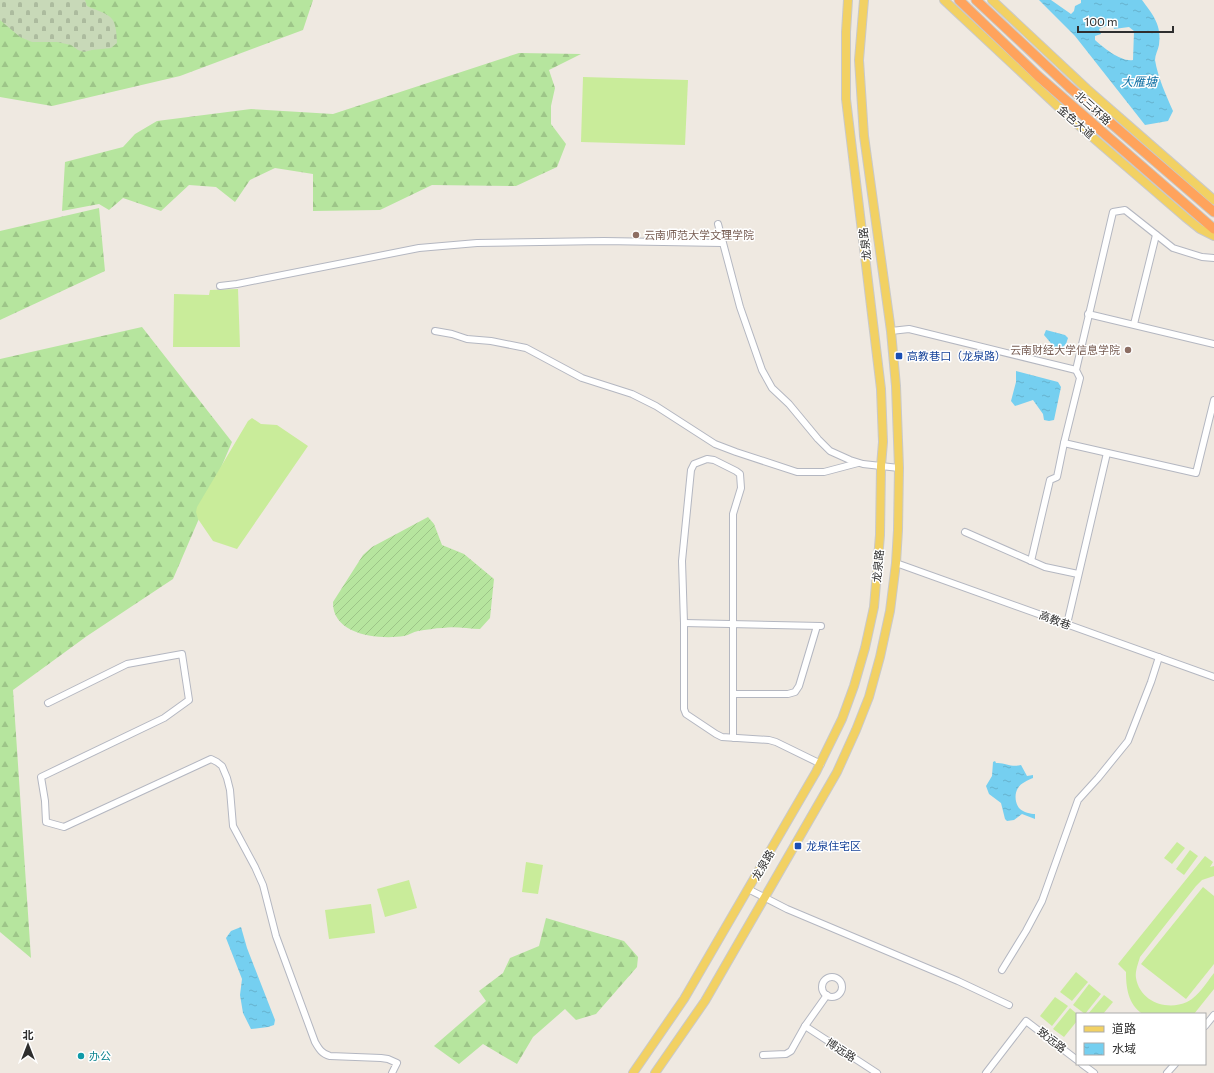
<svg xmlns="http://www.w3.org/2000/svg" width="1214" height="1073" font-family="Commissioner,'Noto Sans SC',sans-serif">
	<defs>
		<pattern id="forest-firs" width="22" height="20" patternUnits="userSpaceOnUse"><rect width="22" height="20" fill="#b6e59e"/><path d="M5 1l3.5 6h-7zM16 11l3.5 6h-7z" fill="#9dc588"/></pattern>
		<pattern id="cemetery-stones" width="16" height="16" patternUnits="userSpaceOnUse"><rect width="16" height="16" fill="#c8d9b8"/><path d="M2 7V4a2 2 0 0 1 4 0v3zM10 15v-3a2 2 0 0 1 4 0v3z" fill="#acbb9e"/></pattern>
		<pattern id="garden-furrows" width="10" height="10" patternUnits="userSpaceOnUse"><rect width="10" height="10" fill="#b6e59e"/><path d="M-1 1l2-2M0 10L10 0M9 11l2-2" fill="none" stroke="#9dc588"/></pattern>
		<pattern id="water-ripples" width="26" height="14" patternUnits="userSpaceOnUse"><rect width="26" height="14" fill="#75cff0"/><path d="M2 4q2-2 4 0t4 0M15 11q2-2 4 0t4 0" fill="none" stroke="#66b2ce"/></pattern>
	</defs>
	<rect width="100%" height="100%" fill="#efe9e1"/>
	<g fill="url(#forest-firs)">
		<polygon points="0,0 313,0 303,30 180,76 52,106 0,97"/>
		<polygon points="519,53 581,54 549,70 555,88 551,106 551,124 566,144 557,167 516,186 432,185 380,210 313,211 313,174 275,168 250,180 235,202 216,187 189,185 161,211 123,198 109,210 99,204 62,211 65,162 123,147 135,134 157,121 251,109 333,114"/>
		<polygon points="99,208 105,271 0,320 0,231"/>
		<polygon points="142,327 232,442 173,579 87,636 13,690 31,958 0,932 0,359"/>
		<polygon points="546,918 624,941 638,957 637,967 596,1014 576,1020 565,1009 533,1037 517,1064 483,1044 459,1064 434,1046 486,1001 479,991 503,973 510,958 539,946"/>
	</g>
	<path fill="url(#cemetery-stones)" d="M 0,0 L 85,0 L 87,6 C 112,17 116,14 117,43 L 111,48 L 92,50 L 84,52 L 78,50 L 71,45 L 57,42 L 32,42 L 20,37 L 0,20 Z"/>
	<path fill="url(#garden-furrows)" d="M 428,517 L 434,524 L 442,545 L 464,554 L 494,579 L 490,618 L 480,629 C 468,629 455,626 443,628 C 435,628 426,630 418,631 C 413,632 409,635 404,636 C 379,640 332,635 333,602 L 363,555 L 372,547 Z"/>
	<g fill="#c9ec9a">
		<polygon points="583,77 688,80 685,145 581,142"/>
		<polygon points="238,289 240,347 173,347 174,294 209,295 210,290"/>
		<polygon points="252,418 261,424 277,425 308,446 237,549 213,541 198,519 196,512 197,507 248,421"/>
		<polygon points="1177,842 1185,848 1172,864 1164,858"/>
		<polygon points="1190,850 1198,856 1184,875 1176,869"/>
		<path d="M 1205,856 L 1213,862 L 1210,867 L 1214,866 L 1214,876 L 1202,880 L 1196,886 L 1140,957 C 1138,964 1135,971 1136,978 C 1140,1002 1167,1011 1187,1002 C 1199,996 1206,983 1214,973 L 1214,989 L 1194,1014 L 1143,1014 C 1128,1005 1126,987 1126,972 L 1118,964 Z"/>
		<polygon points="526,862 543,865 538,894 522,892"/>
		<polygon points="409,880 417,908 385,917 377,889"/>
		<polygon points="1203,887 1214,896 1214,964 1186,999 1141,964"/>
		<polygon points="371,904 375,933 329,939 325,910"/>
		<polygon points="1076,972 1088,982 1072,1001 1060,992"/>
		<polygon points="1089,984 1101,994 1085,1014 1073,1005"/>
		<polygon points="1104,995 1113,1002 1103,1014 1088,1014"/>
		<polygon points="1055,997 1068,1006 1052,1026 1040,1016"/>
		<polygon points="1070,1008 1077,1014 1077,1021 1064,1037 1053,1029"/>
	</g>
	<g fill="url(#water-ripples)" fill-rule="evenodd">
		<path d="M 1039,0 L 1051,0 L 1071,14 L 1074,11 L 1075,6 L 1081,3 L 1081,0 L 1142,0 C 1153,15 1162,25 1159,45 C 1158,50 1155,55 1155,60 C 1158,78 1166,95 1173,111 L 1168,121 L 1145,125 L 1075,36 ZM 1108,25 L 1113,25 L 1114,29 L 1129,27 L 1134,31 L 1133,60 C 1121,62 1104,48 1095,40 L 1095,36 L 1101,34 L 1099,29 Z"/>
		<polygon points="1046,330 1065,335 1068,338 1066,344 1061,349 1055,348 1044,335"/>
		<polygon points="1016,371 1058,382 1061,387 1054,420 1049,421 1044,420 1043,414 1033,400 1015,406 1011,401 1016,382"/>
		<path d="M 995,761 L 996,763 C 1005,762 1011,768 1021,765 L 1027,776 L 1033,775 L 1033,778 C 1028,780 1021,783 1018,788 C 1014,794 1015,804 1020,809 C 1023,812 1031,814 1035,814 L 1035,819 L 1022,814 L 1014,820 L 1007,821 L 1005,819 L 1001,803 L 989,794 L 986,786 L 992,776 L 993,762 Z"/>
		<polygon points="241,927 247,948 275,1020 274,1025 268,1027 251,1029 243,1013 240,995 242,979 226,938 231,931"/>
	</g>
	<g fill="none" stroke-linecap="round" stroke-linejoin="round">
		<defs>
			<g id="minor">
				<polyline points="718,224 740,307 762,370 772,388 789,404 818,439 830,451 850,460 863,464 899,468"/>
				<polyline points="220,286 237,284 419,248 477,243 604,241 722,243"/>
				<polyline points="1088,314 1214,344"/>
				<polyline points="1134,324 1156,235"/>
				<polyline points="435,331 452,334 467,339 491,341 526,348 582,378 632,394 656,406 715,444 736,452 797,472 824,472 858,463"/>
				<polyline points="891,331 909,329 1076,370"/>
				<polyline points="1064,443 1196,473 1214,400"/>
				<polyline points="965,532 1045,567 1078,574"/>
				<polyline points="1031,561 1050,480 1057,477 1064,443 1080,378 1076,370 1113,212 1125,210 1173,248 1202,257 1214,258"/>
				<polyline points="896,563 1214,677"/>
				<polyline points="684,623 821,626"/>
				<polyline points="1067,624 1107,453"/>
				<polyline points="733,694 788,694 795,692 799,686 817,626"/>
				<path d="M 48,703 L 127,664 L 182,654 L 189,700 L 164,718 L 41,777 L 45,801 L 46,822 L 64,827 L 211,759 L 217,762 L 222,766 L 227,778 L 230,790 L 233,826 L 255,867 L 263,885 L 276,936 L 315,1042 C 319,1049 322,1054 330,1056 L 381,1058 L 388,1059 L 397,1063 L 392,1073"/>
				<polyline points="733,738 733,514 741,488 740,474 736,471 714,460 707,459 694,464 691,470 682,561 684,623 684,709 686,714 716,734 722,737 769,740 776,742 821,764"/>
				<polyline points="748,889 787,909 958,981 1009,1005"/>
				<polyline points="1002,970 1026,931 1042,901 1078,800 1098,778 1128,741 1151,682 1159,657"/>
				<circle cx="832" cy="987" r="10"/>
				<polyline points="805,1026 877,1073"/>
				<polyline points="1205,1026 1214,1015"/>
				<polyline points="763,1055 786,1054 791,1051 805,1026 827,995"/>
				<polyline points="1082,1064 1094,1073"/>
				<polyline points="986,1073 1026,1021 1077,1060"/>
				<polyline points="1167,1073 1175,1064"/>
			</g>
			<g id="major">
				<polyline points="944,0 1069,117 1185,217 1200,229 1214,236"/>
				<polyline points="992,0 1087,89 1214,200"/>
				<polyline points="633,1073 684,999 816,772 842,719 854,686 865,648 874,607 880,535 881,466 883,442 881,389 846,99 846,32 848,0"/>
				<polyline points="655,1073 705,1001 837,772 856,730 869,697 880,657 890,611 896,563 898,530 899,468 896,386 891,331 864,136 859,60 864,0"/>
			</g>
			<g id="highway">
				<polyline points="959,0 1038,76 1214,229"/>
				<polyline points="976,0 1069,87 1214,212"/>
			</g>
		</defs>
		<use href="#minor" stroke="#b4b7c1" stroke-width="8"/>
		<use href="#major" stroke="#c9c9c9" stroke-width="10"/>
		<use href="#highway" stroke="#c9c9c9" stroke-width="11"/>
		<use href="#minor" stroke="#fff" stroke-width="6"/>
		<use href="#major" stroke="#f2d163" stroke-width="8"/>
		<use href="#highway" stroke="#ffa35c" stroke-width="9"/>
	</g>
	<g fill="#8d6e63" stroke="#fff" stroke-width="1.5">
		<circle cx="636" cy="235" r="4"/>
		<circle cx="1128" cy="350" r="4"/>
	</g>
	<g fill="#1a4fb4" stroke="#fff" stroke-width="1.5">
		<rect x="895" y="352" width="8" height="8" rx="2"/>
		<rect x="794" y="842" width="8" height="8" rx="2"/>
	</g>
	<circle fill="#0f9aa8" stroke="#fff" stroke-width="1.5" cx="81" cy="1056" r="4"/>
	<g text-anchor="middle" stroke-width="3" stroke-linejoin="round" paint-order="stroke">
		<g font-size="11" fill="#2e2e2e" stroke="#fff">
			<text transform="translate(1093 108) rotate(42)" y="4">北三环路</text>
			<text transform="translate(1076 122) rotate(41)" y="4">金色大道</text>
			<text transform="translate(865 244) rotate(-97)" y="4">龙泉路</text>
			<text transform="translate(878 566) rotate(-85)" y="4">龙泉路</text>
			<text transform="translate(1055 620) rotate(20)" y="4">高教巷</text>
			<text transform="translate(763 865) rotate(-60)" y="4">龙泉路</text>
			<text transform="translate(1052 1040) rotate(38)" y="4">致远路</text>
			<text transform="translate(841 1050) rotate(33)" y="4">博远路</text>
		</g>
		<g font-size="11" fill="#785e54" stroke="#fff" text-anchor="start">
			<text x="644" y="239">云南师范大学文理学院</text>
			<text x="1120" y="354" text-anchor="end">云南财经大学信息学院</text>
		</g>
		<g font-size="11" fill="#164399" stroke="#fff" text-anchor="start">
			<text x="907" y="360">高教巷口（龙泉路）</text>
			<text x="806" y="850">龙泉住宅区</text>
		</g>
		<g font-size="11" fill="#0d838f" stroke="#fff" text-anchor="start">
			<text x="89" y="1060">办公</text>
		</g>
		<g font-size="12" font-style="italic" fill="#0d6fa3" stroke="#fff">
			<text x="1139" y="86">大雁塘</text>
		</g>
	</g>
	<rect x="1076" y="1013" width="130" height="52" fill="#ffffff" stroke="#ababab"/>
	<rect x="1084" y="1026" width="20" height="6" fill="#f2d163" stroke="#ababab"/>
	<text x="1112" y="1033" font-size="12" fill="#2e2e2e">道路</text>
	<rect x="1084" y="1043" width="20" height="12" fill="url(#water-ripples)" stroke="#ababab"/>
	<text x="1112" y="1053" font-size="12" fill="#2e2e2e">水域</text>
	<g transform="translate(28 1045)" stroke="#ffffff" stroke-width="3" paint-order="stroke">
	<path d="M0-3L7 15L0 10L-7 15Z" fill="#2e2e2e"/>
	<text y="-6" font-size="11" font-weight="bold" text-anchor="middle" fill="#2e2e2e">北</text>
	</g>
	<path d="M1078 26v6h95v-6" fill="none" stroke="#2e2e2e" stroke-width="2"/>
	<text x="1084" y="26" font-size="12" fill="#2e2e2e" stroke="#ffffff" stroke-width="3" paint-order="stroke">100 m</text>
</svg>
